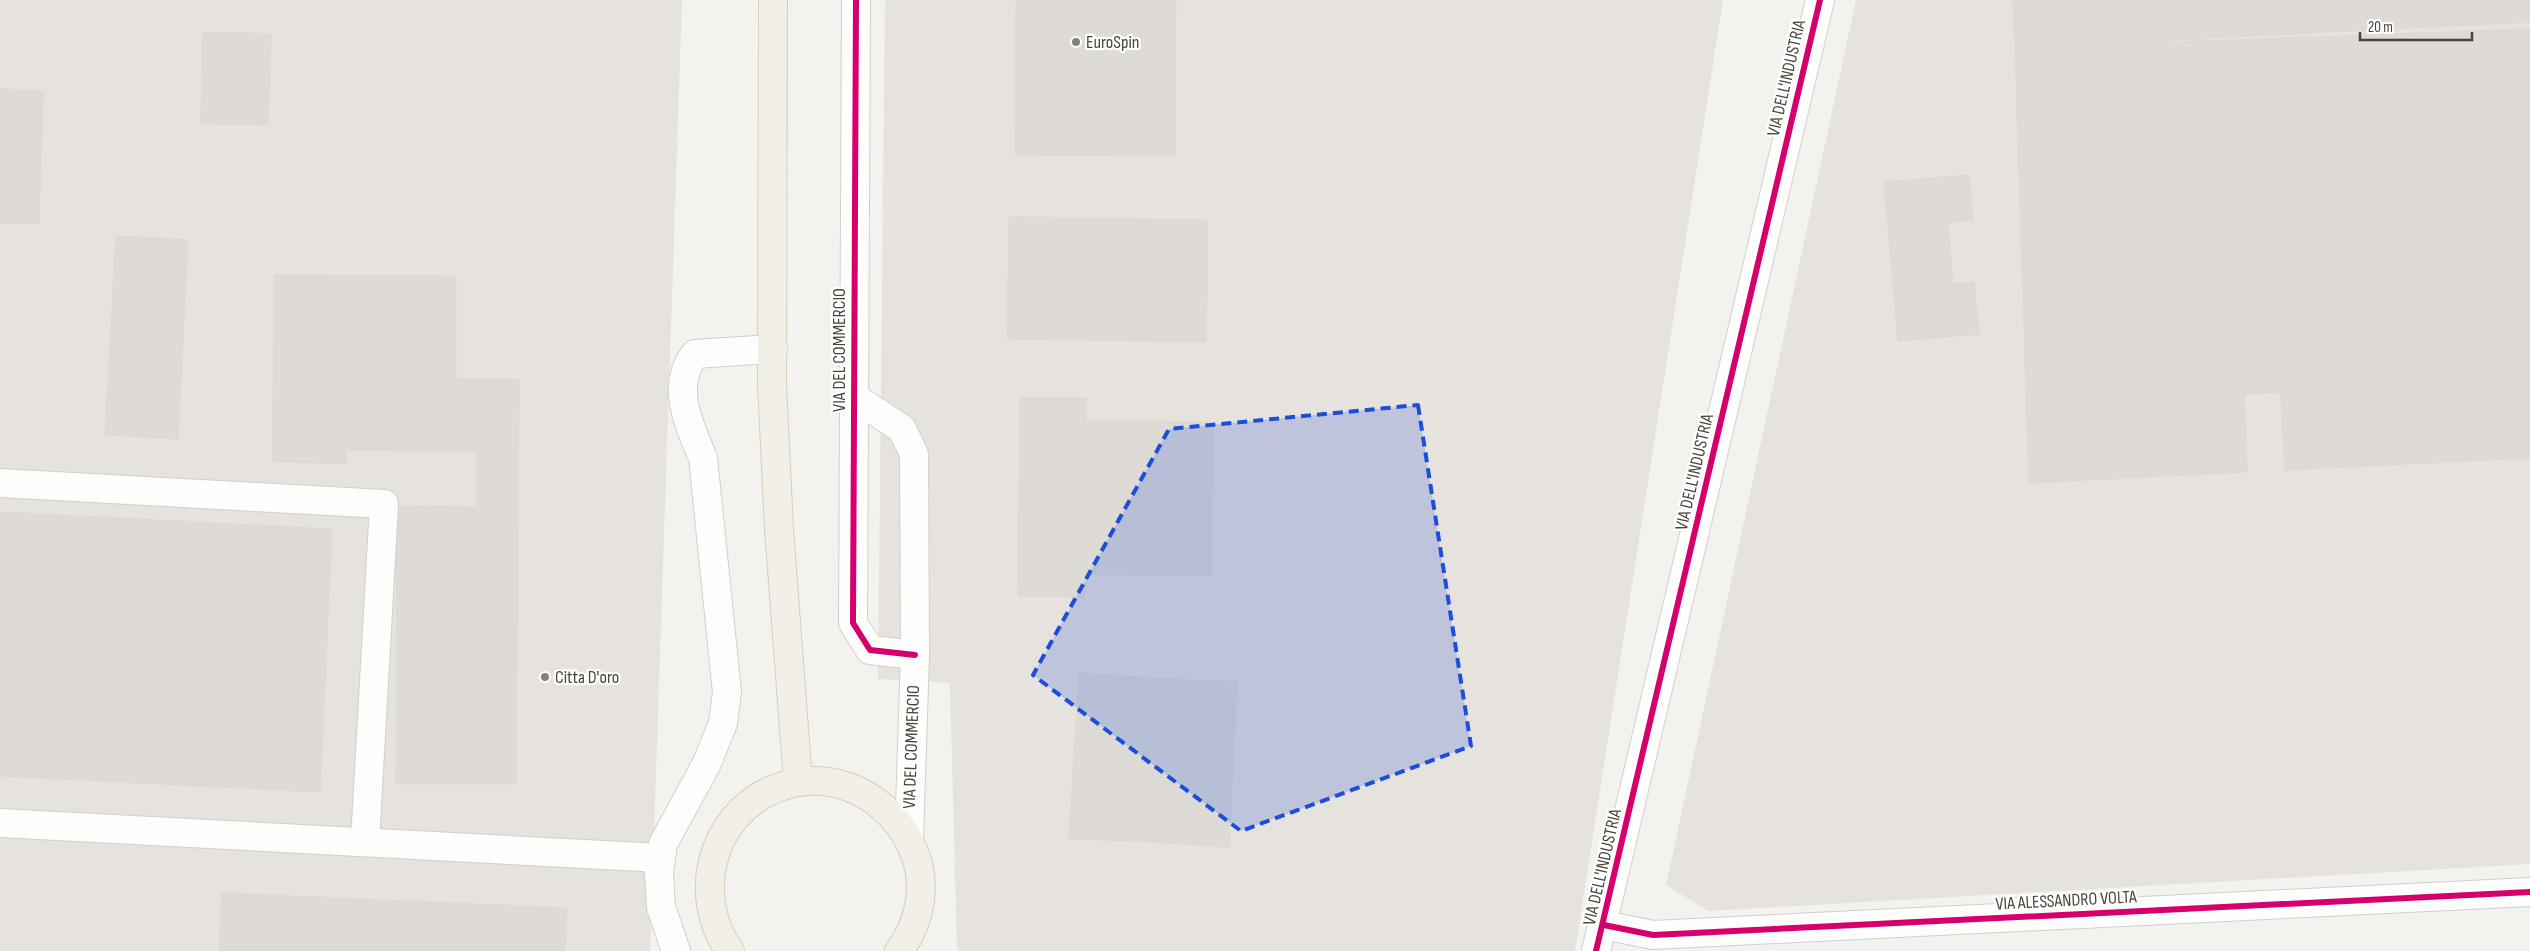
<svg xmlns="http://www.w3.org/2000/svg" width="2530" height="951" font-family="'Sofia Sans Condensed',sans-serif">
	<rect width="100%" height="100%" fill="#f4f2ee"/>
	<g fill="#e6e2de">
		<polygon points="0,0 682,0 650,951 0,951"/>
		<polygon points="885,0 1723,0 1575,951 959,951 957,947 950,683 878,679"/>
		<polygon points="1856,0 2530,0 2530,864 1708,911 1666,885"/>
	</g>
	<g fill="#dedbd6" stroke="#dcd9d4">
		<polygon points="1016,0 1176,0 1175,156 1015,155"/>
		<polygon points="2013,0 2530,0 2530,22 2015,48"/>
		<polygon points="2530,29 2530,458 2285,470 2281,392 2244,394 2247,472 2029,483 2015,48"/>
		<polygon points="203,32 271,34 268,125 201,124"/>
		<polygon points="0,89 43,91 39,224 0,223"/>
		<polygon points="1969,175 1973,220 1948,222 1953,284 1974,282 1979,334 1898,341 1884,182"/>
		<polygon points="1009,217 1208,220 1206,342 1007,339"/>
		<polygon points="116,236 188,240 178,439 105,435"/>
		<polygon points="274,275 456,276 456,379 519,379 516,784 396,784 397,506 477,507 477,451 346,450 346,463 273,462"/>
		<polygon points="1020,398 1086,398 1085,597 1018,596"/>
		<polygon points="1085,421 1213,422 1211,576 1085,574"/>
		<polygon points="0,512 332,529 320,792 0,776"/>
		<polygon points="1079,673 1147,678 1139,841 1069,839"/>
		<polygon points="1147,678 1237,682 1229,847 1139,841"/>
		<polygon points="222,893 567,908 565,951 219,951"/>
	</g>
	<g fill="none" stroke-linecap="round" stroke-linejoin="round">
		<defs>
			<g id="minor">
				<polyline points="856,0 853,623 870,650 915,655"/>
				<polyline points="854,397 902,429 914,454 915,655 909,838"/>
				<polyline points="0,483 384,504 365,842"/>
				<polyline points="0,823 661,858"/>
				<polyline points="1604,925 1653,935 2530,892"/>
				<path d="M 676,951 L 661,907 L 659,872 L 663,844 L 707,763 L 723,723 L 727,692 L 703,458 C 689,425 670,386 695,354 L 773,349"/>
				<polyline points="1596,951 1820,0"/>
			</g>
			<g id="major">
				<polyline points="773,0 772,384 779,529 798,782"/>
				<path d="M 730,951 C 691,897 710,816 774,789 C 833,765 893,797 915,854 C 927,887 920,923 899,951"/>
			</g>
		</defs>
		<use href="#minor" stroke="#d2d0cb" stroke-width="30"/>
		<use href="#major" stroke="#d6cebb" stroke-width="30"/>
		<use href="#minor" stroke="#fdfdfc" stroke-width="28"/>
		<use href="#major" stroke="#f2efe6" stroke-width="28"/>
		<defs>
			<g id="cycleway">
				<polyline points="856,0 853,623 870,650 915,655"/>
				<polyline points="1604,925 1653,935 2530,892"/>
				<polyline points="1596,951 1820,0"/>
			</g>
		</defs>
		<use href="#cycleway" stroke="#fff" stroke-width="9"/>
		<use href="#cycleway" stroke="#d6006c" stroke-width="6"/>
	</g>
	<path fill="#1d4ed8" fill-opacity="0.2" stroke="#1d4ed8" stroke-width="4" stroke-dasharray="10 6" stroke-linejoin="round" d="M 1418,405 L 1471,746 L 1241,831 L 1033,675 L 1169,429 Z"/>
	<g fill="#868178" stroke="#fff" stroke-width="2">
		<circle cx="1076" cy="42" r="5"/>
		<circle cx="545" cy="677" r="5"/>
	</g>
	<g text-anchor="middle" stroke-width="4.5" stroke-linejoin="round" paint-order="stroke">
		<g font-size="18" fill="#4b4439" stroke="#fff" text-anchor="start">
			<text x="1086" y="48">EuroSpin</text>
			<text x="555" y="683">Citta D'oro</text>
		</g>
		<g font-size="18" fill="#4b4439" stroke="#fff">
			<text transform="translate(1786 78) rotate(-77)" y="6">VIA DELL'INDUSTRIA</text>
			<text transform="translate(839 350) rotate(-90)" y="6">VIA DEL COMMERCIO</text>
			<text transform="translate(1694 472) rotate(-77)" y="6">VIA DELL'INDUSTRIA</text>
			<text transform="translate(911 747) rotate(-88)" y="6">VIA DEL COMMERCIO</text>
			<text transform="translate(1602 867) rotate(-77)" y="6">VIA DELL'INDUSTRIA</text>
			<text transform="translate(2066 900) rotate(-3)" y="6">VIA ALESSANDRO VOLTA</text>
		</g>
	</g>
	<path d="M2360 32v8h112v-8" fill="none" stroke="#4b4439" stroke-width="2.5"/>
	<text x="2368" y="32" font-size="15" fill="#4b4439" stroke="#ffffff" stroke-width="4" paint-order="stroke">20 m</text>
</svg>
